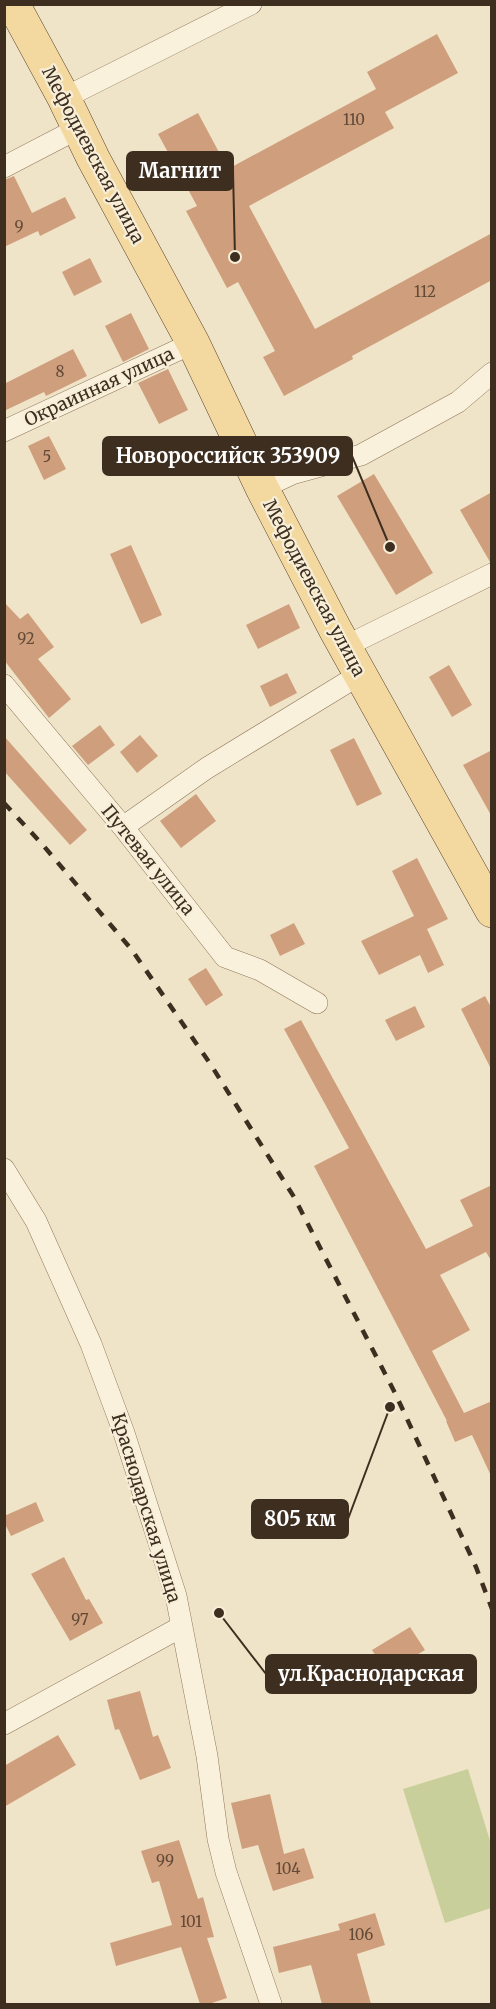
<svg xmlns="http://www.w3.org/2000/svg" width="496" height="2009" font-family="Merriweather,serif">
	<rect width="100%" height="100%" fill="#f0e4c8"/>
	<polygon fill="#c9cf9b" points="468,1769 491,1844 491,1908 445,1923 403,1789"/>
	<g fill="#cf9f7d">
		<polygon points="437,34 458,73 385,112 394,128 249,206 315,329 492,233 492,280 352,356 353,359 284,396 263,357 275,351 238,282 227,288 186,211 197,206 158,134 198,113 228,169 376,89 367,72"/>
		<polygon points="14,176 32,213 65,197 76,218 40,236 38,231 4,247 4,180"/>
		<polygon points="90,258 102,282 74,296 62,272"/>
		<polygon points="131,313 149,349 123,362 105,326"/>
		<polygon points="73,349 87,376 46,396 44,392 4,411 4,384"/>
		<polygon points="168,369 188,410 159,424 138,383"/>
		<polygon points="49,436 66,469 44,480 28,446"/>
		<polygon points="374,474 433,573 396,595 337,496"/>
		<polygon points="492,492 492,561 490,562 460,510"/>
		<polygon points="131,545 162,615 141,624 110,554"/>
		<polygon points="4,602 20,619 28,613 54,647 38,659 71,699 49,718 4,660"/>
		<polygon points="289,604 300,628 258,649 246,625"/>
		<polygon points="449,665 472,705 452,717 429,677"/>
		<polygon points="287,673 297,693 270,707 260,686"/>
		<polygon points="100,725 115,745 88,765 72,746"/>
		<polygon points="140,735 158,756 137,773 120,752"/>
		<polygon points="4,736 87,830 70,845 4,771"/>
		<polygon points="354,738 382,794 357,806 330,750"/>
		<polygon points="492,750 492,817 463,765"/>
		<polygon points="196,794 216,821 181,848 160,821"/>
		<polygon points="417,858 448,919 427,929 444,965 428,973 420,955 379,975 361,941 414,916 392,871"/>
		<polygon points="294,923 305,944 280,956 270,935"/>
		<polygon points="206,968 223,995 206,1006 188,979"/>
		<polygon points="485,996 492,1009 492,1071 461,1009"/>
		<polygon points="415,1006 425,1027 396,1041 385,1020"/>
		<polygon points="301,1020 426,1249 473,1226 460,1200 492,1185 492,1262 486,1252 440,1275 470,1330 432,1351 464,1413 492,1401 492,1478 472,1435 455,1442 446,1421 447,1421 314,1166 349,1148 284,1029"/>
		<polygon points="36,1502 44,1521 11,1536 4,1522 4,1516"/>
		<polygon points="64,1557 86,1600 89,1599 103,1623 70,1641 31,1574"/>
		<polygon points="410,1627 425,1650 387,1673 372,1650"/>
		<polygon points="140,1691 153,1737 158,1735 171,1768 140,1780 119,1729 115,1730 107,1700"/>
		<polygon points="58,1735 76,1765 4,1807 4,1766"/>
		<polygon points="270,1794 284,1854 304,1848 314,1878 273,1891 258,1845 242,1849 231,1803"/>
		<polygon points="179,1840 198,1899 203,1897 214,1937 207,1938 227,1998 209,2004 200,2004 181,1947 116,1966 110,1943 172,1925 159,1881 152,1883 141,1851"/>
		<polygon points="375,1913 385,1945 357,1954 371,2004 322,2004 311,1965 279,1973 273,1947 340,1930 338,1924"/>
	</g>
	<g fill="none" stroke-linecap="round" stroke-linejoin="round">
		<defs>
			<g id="street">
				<polyline points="64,98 251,4"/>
				<polyline points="4,167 79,128"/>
				<polyline points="4,431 193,343"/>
				<polyline points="262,488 292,474 361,455 458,402 492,373"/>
				<polyline points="344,647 492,574"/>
				<polyline points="4,685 123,827 225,957 260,970 317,1003"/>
				<polyline points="123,827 207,768 359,675"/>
				<polyline points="4,1169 36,1221 91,1344 124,1433 176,1596 207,1756 218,1839 226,1872 271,2004"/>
				<polyline points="4,1724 181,1627"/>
			</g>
			<polyline id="primary" points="13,4 64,98 93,158 193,343 262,488 335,629 492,911"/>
		</defs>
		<use href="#street" stroke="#8d765c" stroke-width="22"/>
		<use href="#primary" stroke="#5b4430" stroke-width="34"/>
		<use href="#street" stroke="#faf1dc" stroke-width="21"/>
		<use href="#primary" stroke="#f3d9a0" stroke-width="33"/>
		<polyline stroke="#3d2e20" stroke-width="4.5" stroke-dasharray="10 10" stroke-linecap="butt" points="4,803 42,844 132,950 211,1065 294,1197 395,1393 476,1567 492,1609"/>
	</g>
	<g text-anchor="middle" stroke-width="4.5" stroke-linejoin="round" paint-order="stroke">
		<g font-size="15" fill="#624a37">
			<text x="354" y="125">110</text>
			<text x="19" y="232">9</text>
			<text x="425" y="297">112</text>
			<text x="60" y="377">8</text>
			<text x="47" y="462">5</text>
			<text x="26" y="644">92</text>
			<text x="80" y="1625">97</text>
			<text x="165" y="1866">99</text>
			<text x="288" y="1874">104</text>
			<text x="191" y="1927">101</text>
			<text x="361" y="1940">106</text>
		</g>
		<g font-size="18" fill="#3d2e20" stroke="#f7eed8">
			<text transform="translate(93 155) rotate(62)" y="6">Мефодиевская улица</text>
			<text transform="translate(99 387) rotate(-25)" y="6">Окраинная улица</text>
			<text transform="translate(314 588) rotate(62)" y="6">Мефодиевская улица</text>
			<text transform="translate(148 860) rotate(51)" y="6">Путевая улица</text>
			<text transform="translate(146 1508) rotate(73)" y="6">Краснодарская улица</text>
		</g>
	</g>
	<path fill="none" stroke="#3d2e20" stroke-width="2" d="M235 257L233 171M390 547L352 456M390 1407L348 1519M219 1613L266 1674"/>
	<g fill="#3d2e20" stroke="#f7eed8" stroke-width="2">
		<circle cx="235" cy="257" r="6"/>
		<circle cx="390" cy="547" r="6"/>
		<circle cx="390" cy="1407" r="6"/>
		<circle cx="219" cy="1613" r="6"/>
	</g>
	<g fill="#3d2e20" stroke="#3d2e20" stroke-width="2">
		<rect x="127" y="152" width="106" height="38" rx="6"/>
		<rect x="103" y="437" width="249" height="38" rx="6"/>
		<rect x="252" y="1500" width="96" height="38" rx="6"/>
		<rect x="266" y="1655" width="210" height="38" rx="6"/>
	</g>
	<g font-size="20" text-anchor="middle" font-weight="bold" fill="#fff">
		<text x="180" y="178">Магнит</text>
		<text x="228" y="463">Новороссийск 353909</text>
		<text x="300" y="1526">805 км</text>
		<text x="371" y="1681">ул.Краснодарская</text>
	</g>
	<rect width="496" height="2009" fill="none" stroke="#3d2e20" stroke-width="12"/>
</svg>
